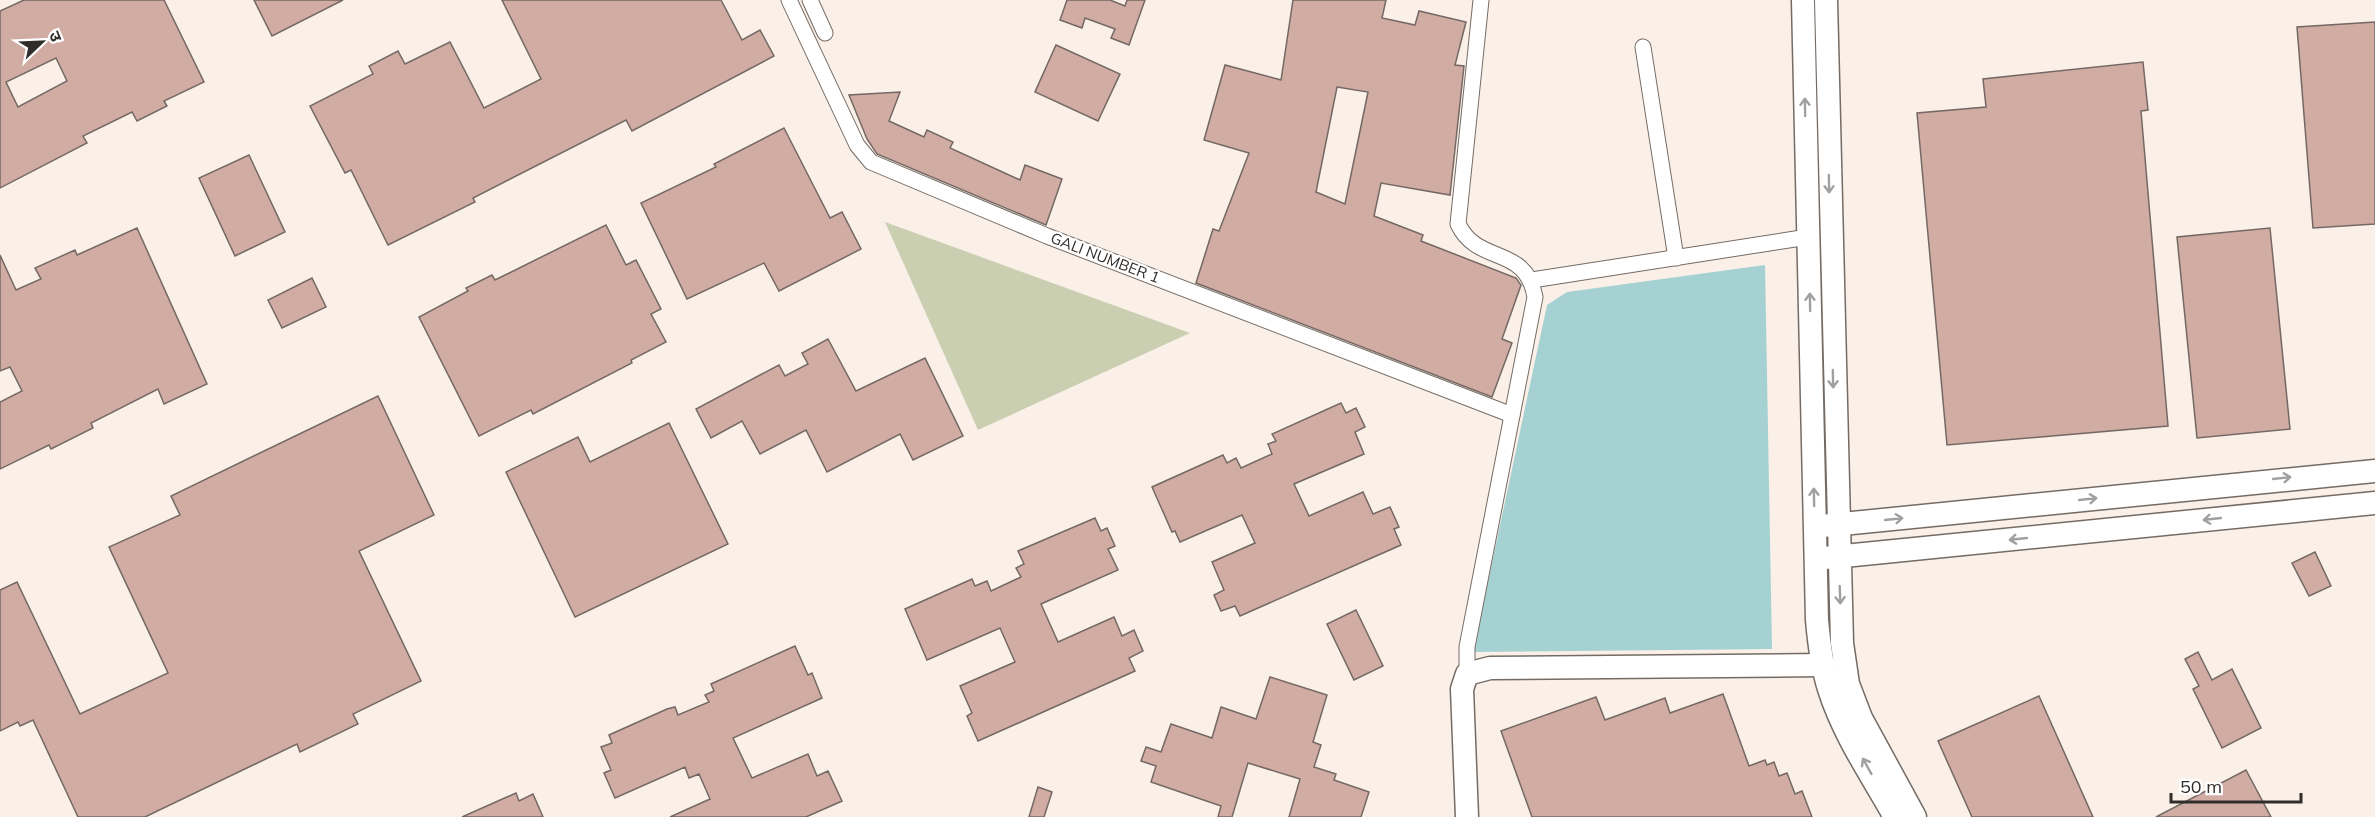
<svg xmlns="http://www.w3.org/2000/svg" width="2375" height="817" font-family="Mulish,'Noto Sans Devanagari',sans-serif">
	<rect width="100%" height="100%" fill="#faf0e8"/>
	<polygon fill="#cacfb2" points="885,222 1190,333 978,430"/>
	<polygon fill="#a5d1d3" points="1765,265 1772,649 1473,652 1547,305 1567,292"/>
	<g fill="#d1aca3" stroke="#746865" stroke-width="1.5" fill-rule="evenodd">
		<path d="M 24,0 L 164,0 L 204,82 L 164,101 L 167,106 L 137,121 L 132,112 L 83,136 L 87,143 L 0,188 L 0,11 ZM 56,58 L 67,81 L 18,107 L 6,82 Z"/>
		<polygon points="254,0 343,0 272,36"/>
		<polygon points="502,0 721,0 742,40 760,30 774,56 632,131 626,120 473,198 475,202 388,245 351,170 345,173 310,106 373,74 369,66 398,51 405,64 450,42 484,108 541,79"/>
		<polygon points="1067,0 1110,0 1125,6 1127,0 1145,0 1129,45 1111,38 1115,29 1085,18 1082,28 1060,20"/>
		<path d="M 1293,0 L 1386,0 L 1382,18 L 1415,25 L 1419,11 L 1466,22 L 1455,65 L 1464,66 L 1450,195 L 1381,183 L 1374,216 L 1423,235 L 1421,241 L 1516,278 L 1521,285 L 1502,339 L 1512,343 L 1492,397 L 1196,283 L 1213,229 L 1219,231 L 1249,153 L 1204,140 L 1225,65 L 1281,80 ZM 1337,87 L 1368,92 L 1345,204 L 1316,192 Z"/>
		<polygon points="2375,22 2375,224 2313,228 2297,27"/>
		<polygon points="1056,45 1120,74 1098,121 1035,92"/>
		<polygon points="2143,62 2148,110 2141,111 2168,426 1947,445 1917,113 1986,107 1983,79"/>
		<polygon points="900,92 889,121 924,137 927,130 953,142 950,148 1020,180 1025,165 1062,179 1046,225 877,154 867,139 849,95"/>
		<polygon points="784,128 830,218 842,212 861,249 779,291 764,263 687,299 641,203 716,167 714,164"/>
		<polygon points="249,155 285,232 235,256 199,178"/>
		<polygon points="606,225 626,265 636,260 661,309 651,314 666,342 631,360 632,363 533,414 531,410 479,436 419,317 468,291 466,288 492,275 495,280"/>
		<polygon points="137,228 207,384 164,404 158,389 91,423 93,428 51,449 49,445 0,469 0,402 22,391 10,367 0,371 0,255 16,290 41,279 35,268 75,250 77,255"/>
		<polygon points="2270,228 2290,429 2197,438 2177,237"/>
		<polygon points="312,278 326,307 282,328 268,300"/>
		<polygon points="828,339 856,391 925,358 963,436 913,460 900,434 827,472 806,430 760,454 742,421 711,438 696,409 779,365 785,376 808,364 802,353"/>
		<polygon points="378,396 434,515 359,551 421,681 353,714 358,724 300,752 297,744 145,817 78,817 33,720 20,726 18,722 0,731 0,590 17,582 80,714 168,673 109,547 180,515 171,496"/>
		<polygon points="1341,403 1346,413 1356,408 1365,427 1355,432 1364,454 1294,484 1309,516 1363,492 1373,514 1390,507 1399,527 1394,529 1401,545 1240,616 1235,606 1221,611 1214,595 1224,590 1212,562 1255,543 1242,515 1180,542 1175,531 1172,532 1152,487 1223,455 1227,463 1236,458 1241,468 1272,454 1268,444 1276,441 1272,434"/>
		<polygon points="669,423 728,544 575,617 506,472 578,437 590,462"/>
		<polygon points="1095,518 1101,531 1107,528 1115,546 1108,549 1118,570 1041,604 1058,642 1114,617 1122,636 1134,630 1143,651 1129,658 1135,671 978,741 967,716 972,713 960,686 1015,662 1000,628 927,660 905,609 972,579 975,586 987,581 991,591 1021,577 1016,568 1024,564 1018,551"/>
		<polygon points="2315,552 2331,586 2309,596 2292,563"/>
		<polygon points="1356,610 1383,666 1354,680 1327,624"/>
		<polygon points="795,646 808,675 812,673 822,698 733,738 752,778 808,754 817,776 828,771 842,801 806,817 670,817 710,799 699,774 689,778 685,767 615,798 604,773 611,770 601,747 612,743 609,735 667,709 675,707 678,715 709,702 705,695 714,691 711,684"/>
		<polygon points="2198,652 2212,680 2232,669 2261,728 2222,748 2193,689 2199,686 2185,659"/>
		<polygon points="1270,677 1327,695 1313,742 1321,745 1314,767 1336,774 1334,780 1369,792 1361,817 1289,817 1300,779 1248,763 1232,817 1218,817 1221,806 1151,782 1156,766 1141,761 1146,747 1161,752 1171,724 1212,738 1221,707 1256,719"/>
		<polygon points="1723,694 1749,766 1765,760 1767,765 1774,762 1779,776 1787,773 1795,794 1802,791 1812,817 1532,817 1501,731 1596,697 1605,720 1665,698 1670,713"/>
		<polygon points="2039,696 2093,817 1972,817 1938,741"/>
		<polygon points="2246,770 2271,817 2156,817"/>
		<polygon points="1038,787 1052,792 1044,817 1029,817"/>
		<polygon points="516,793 519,801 533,794 543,817 462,817"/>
	</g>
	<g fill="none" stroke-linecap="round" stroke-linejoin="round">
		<defs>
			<g id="street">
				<polyline points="789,0 857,145 871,162 1047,236 1512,415"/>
				<polyline points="810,0 825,33"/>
				<polyline points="1643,47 1676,258"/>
				<polyline points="1532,280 1808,237"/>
				<path d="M 1467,674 L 1467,647 L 1535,297 C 1526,244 1478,266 1458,224 L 1481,0"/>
			</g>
			<g id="secondary">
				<path d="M 1803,0 L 1817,620 C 1819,643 1822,667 1829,689 C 1843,734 1872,776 1895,817"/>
				<polyline points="1826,0 1842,643 1848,684 1861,718 1915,817"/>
				<polyline points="1822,526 2375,471"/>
				<polyline points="1824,558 2375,503"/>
				<polyline points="1467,817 1462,689 1467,674 1490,668 1824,665"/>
			</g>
		</defs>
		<use href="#street" stroke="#746b64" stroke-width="17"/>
		<use href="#secondary" stroke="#746b64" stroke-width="25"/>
		<use href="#street" stroke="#fff" stroke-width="15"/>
		<use href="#secondary" stroke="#fff" stroke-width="22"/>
	</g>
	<defs><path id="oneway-shaft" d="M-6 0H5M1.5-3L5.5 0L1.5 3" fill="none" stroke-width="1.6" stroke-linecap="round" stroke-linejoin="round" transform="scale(1.5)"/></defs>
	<g stroke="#a2a09f">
		<use href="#oneway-shaft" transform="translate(1805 107) rotate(-91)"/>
		<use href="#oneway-shaft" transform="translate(1829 184) rotate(89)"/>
		<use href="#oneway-shaft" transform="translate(1810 302) rotate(-91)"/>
		<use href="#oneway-shaft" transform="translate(1833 379) rotate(89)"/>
		<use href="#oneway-shaft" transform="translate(2282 478) rotate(-6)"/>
		<use href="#oneway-shaft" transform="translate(1814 497) rotate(-91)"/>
		<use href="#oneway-shaft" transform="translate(2088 499) rotate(-6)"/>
		<use href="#oneway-shaft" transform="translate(1894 519) rotate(-6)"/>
		<use href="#oneway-shaft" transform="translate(2212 519) rotate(174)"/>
		<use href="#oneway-shaft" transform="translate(2018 539) rotate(174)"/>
		<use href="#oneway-shaft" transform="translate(1840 595) rotate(88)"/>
		<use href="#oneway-shaft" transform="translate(1867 766) rotate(-119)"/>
	</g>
	<g text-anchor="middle" stroke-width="4.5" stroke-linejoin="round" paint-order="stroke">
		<g font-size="15" fill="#312d2a" stroke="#fff">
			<text transform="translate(1105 258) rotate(21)" y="5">GALI NUMBER 1</text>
		</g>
	</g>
	<g transform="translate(42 42) rotate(67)" stroke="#ffffff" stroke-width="4.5" paint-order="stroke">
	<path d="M0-4.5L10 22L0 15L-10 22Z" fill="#312d2a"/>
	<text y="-9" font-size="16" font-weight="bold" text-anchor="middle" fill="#312d2a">उ</text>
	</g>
	<path d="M2171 793v9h130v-9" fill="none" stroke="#312d2a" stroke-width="3"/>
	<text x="2180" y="793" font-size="18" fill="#312d2a" stroke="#ffffff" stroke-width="4.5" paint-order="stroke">50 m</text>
</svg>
